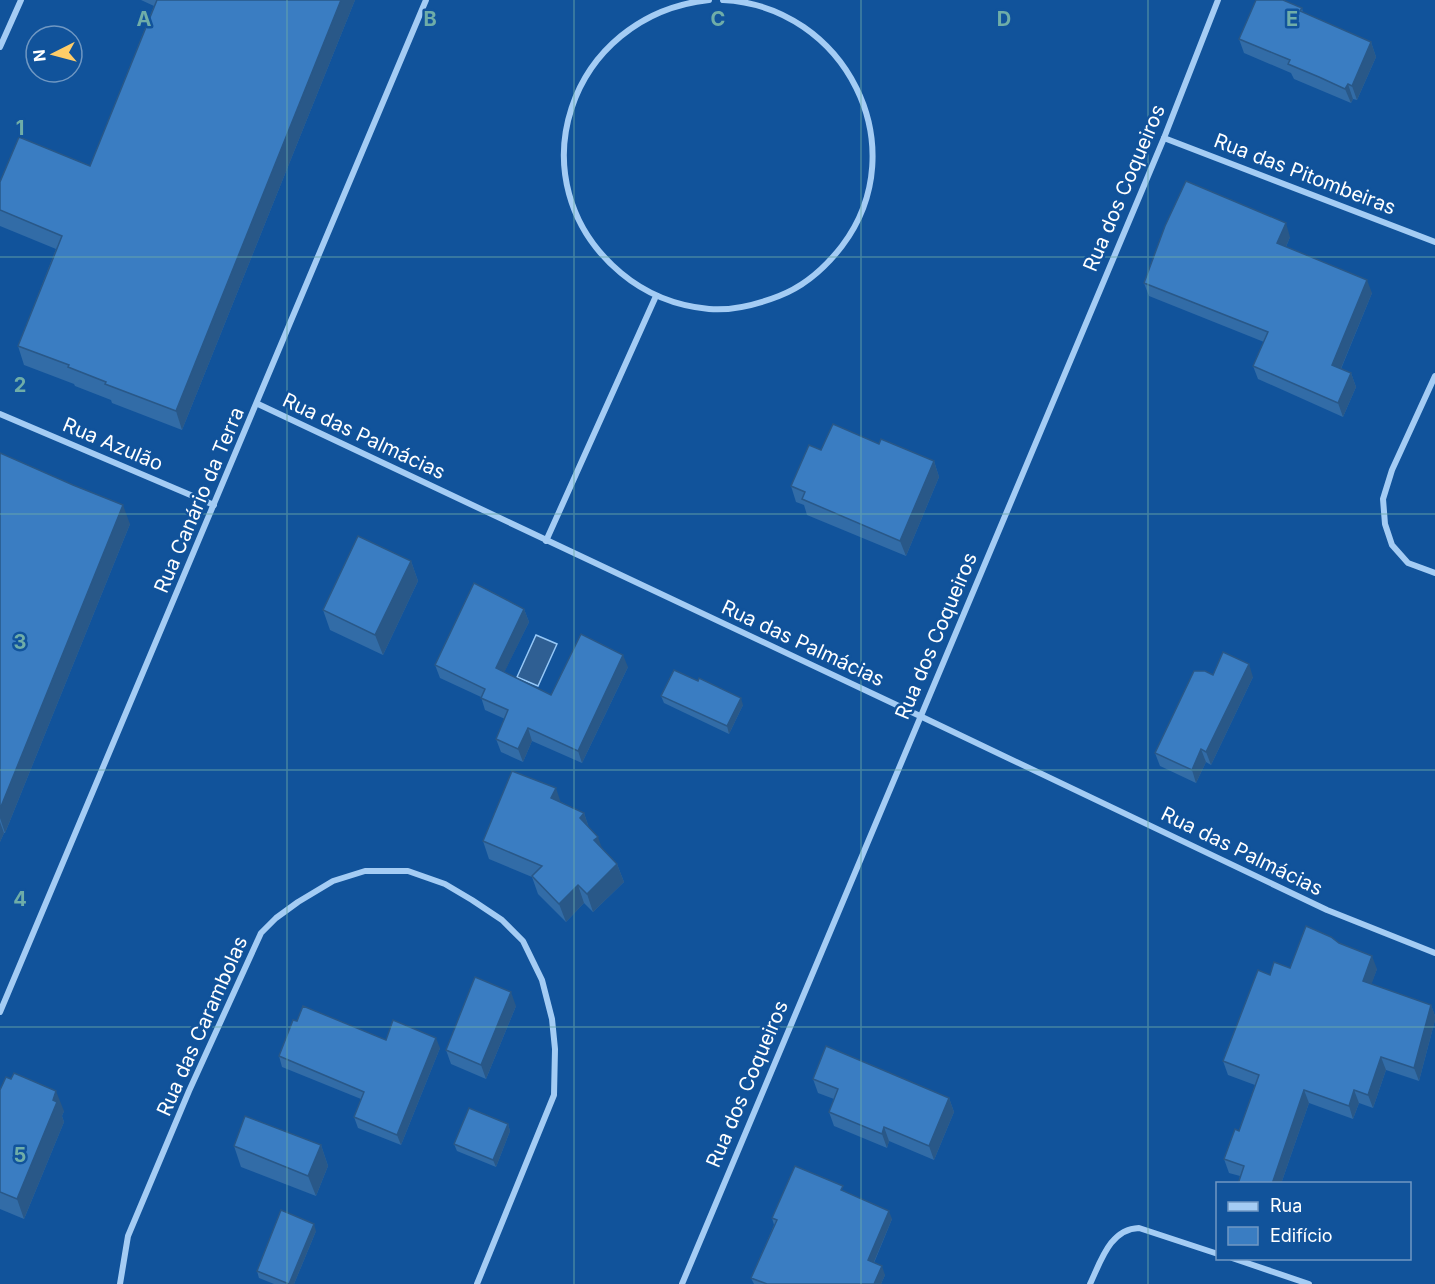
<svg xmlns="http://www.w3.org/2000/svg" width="1435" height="1284" font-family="Inter,sans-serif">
	<rect width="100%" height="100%" fill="#11539b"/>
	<polygon fill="#2f5f93" stroke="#96c8f7" stroke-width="1.5" points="536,635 557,644 538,686 517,677"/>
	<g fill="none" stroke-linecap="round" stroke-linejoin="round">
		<g stroke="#a4ccf4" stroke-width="6">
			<path d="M 709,0 C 569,15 512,182 621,273 C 646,294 677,306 709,309 C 733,311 756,305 779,296 C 805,286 825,268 842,246 C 917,147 845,6 723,0"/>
			<polyline points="0,47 21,0"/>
			<polyline points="1164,138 1435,242"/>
			<polyline points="1435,376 1392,470 1383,499 1385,524 1392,545 1408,563 1435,573"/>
			<polyline points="258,404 920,716 1327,910 1435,953"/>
			<polyline points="0,414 214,505"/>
			<polyline points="546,541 656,296"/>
			<polyline points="0,1012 426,0"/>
			<polyline points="1232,1258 1309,1284"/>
			<polyline points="120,1284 128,1236 189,1091 261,933 276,918 298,902 333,881 365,871 408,871 445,884 472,900 502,920 523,941 542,980 552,1019 555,1049 554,1095 477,1284"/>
			<polyline points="682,1284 1164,138 1218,0"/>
			<path d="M 1090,1284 C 1101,1261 1110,1229 1139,1228 L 1218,1254"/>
		</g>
	</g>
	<g fill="#326ca7">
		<polygon points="141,0 355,0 182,430 112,403 111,400 75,386 74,384 24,365 18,346 56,249 0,226 0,182 90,166 154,6"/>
		<polygon points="1302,8 1303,13 1371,42 1376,57 1357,100 1353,99 1351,103 1294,79 1291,73 1244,53 1239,39"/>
		<polygon points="1290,237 1286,247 1372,293 1341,369 1351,373 1356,387 1343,417 1258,379 1253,366 1264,342 1149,296 1144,283"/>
		<polygon points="879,444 934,461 939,477 906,556 807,515 804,505 796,502 791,486 821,450"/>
		<polygon points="0,453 130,524 5,833 4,833 0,842"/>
		<polygon points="411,561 418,581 383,655 330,630 323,610"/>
		<polygon points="524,609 529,622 504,672 551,695 628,667 582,763 532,741 523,762 501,752 496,739 505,719 485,710 481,697 440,678 435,665"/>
		<polygon points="1213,675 1253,677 1211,765 1206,762 1196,783 1160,766 1155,753"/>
		<polygon points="661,696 743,705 729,734 664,703"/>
		<polygon points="561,802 584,813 589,828 602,849 617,864 624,882 593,912 584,903 566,922 538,894 532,877 489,859 483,841"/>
		<polygon points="1339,943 1377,969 1371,984 1431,1005 1435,1016 1435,1020 1419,1081 1386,1070 1373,1108 1359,1103 1353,1119 1309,1103 1281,1184 1238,1184 1240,1176 1229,1173 1224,1159 1239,1131 1255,1085 1228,1075 1223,1061 1270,975 1290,968"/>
		<polygon points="516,1006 486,1079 451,1064 446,1050"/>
		<polygon points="297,1021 386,1040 440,1048 401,1145 358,1128 354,1117 361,1099 282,1067 279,1056"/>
		<polygon points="813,1079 949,1098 954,1112 934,1160 889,1141 887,1148 834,1126 829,1112 834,1099 818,1093"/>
		<polygon points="0,1090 64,1111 62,1116 64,1122 24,1219 0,1209"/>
		<polygon points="508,1124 510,1131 496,1167 457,1151 454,1144"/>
		<polygon points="321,1145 328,1166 316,1196 241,1167 234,1146"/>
		<polygon points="845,1192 892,1219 874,1263 885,1275 881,1284 754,1284 751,1278 774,1225 772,1218"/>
		<polygon points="316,1231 294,1284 274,1284 259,1278 257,1271"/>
	</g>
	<g fill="#295888">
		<polygon points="341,0 355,0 182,430 176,411"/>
		<polygon points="1371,42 1376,57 1357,100 1352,86"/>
		<polygon points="1348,84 1353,99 1351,103 1345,89"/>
		<polygon points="1286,223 1290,237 1282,256 1277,243"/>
		<polygon points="1367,280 1372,293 1337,378 1332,365"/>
		<polygon points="1351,373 1356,387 1343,417 1338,403"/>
		<polygon points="934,461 939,477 906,556 900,541"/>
		<polygon points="123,505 130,524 5,833 0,818 0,809"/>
		<polygon points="411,561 418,581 383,655 375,635"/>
		<polygon points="524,609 529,622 500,681 496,668"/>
		<polygon points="623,655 628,667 582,763 578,751"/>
		<polygon points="1249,664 1253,677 1211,765 1206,752"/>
		<polygon points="741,698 743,705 729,734 727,726"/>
		<polygon points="528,728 532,741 523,762 518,749"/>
		<polygon points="1201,749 1206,762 1196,783 1192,770"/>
		<polygon points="556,788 562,806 551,798"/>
		<polygon points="584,813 590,831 580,818"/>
		<polygon points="0,822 4,833 0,842"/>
		<polygon points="598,837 604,854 594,840"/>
		<polygon points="617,864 624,882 593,912 587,894"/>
		<polygon points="578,885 584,903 566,922 559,904"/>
		<polygon points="1372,956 1377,969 1368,994 1363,981"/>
		<polygon points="511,992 516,1006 486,1079 481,1065"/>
		<polygon points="1431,1005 1435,1016 1435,1020 1419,1081 1414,1068"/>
		<polygon points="436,1038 440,1048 401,1145 397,1135"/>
		<polygon points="1381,1057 1386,1070 1373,1108 1368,1095"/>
		<polygon points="1304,1090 1309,1103 1281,1184 1272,1184"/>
		<polygon points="1354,1090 1359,1103 1353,1119 1349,1106"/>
		<polygon points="56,1091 64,1111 62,1116 64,1122 24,1219 17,1199"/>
		<polygon points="949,1098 954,1112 934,1160 929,1146"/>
		<polygon points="508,1124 510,1131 496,1167 493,1160"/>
		<polygon points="884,1127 889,1141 887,1148 882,1134"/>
		<polygon points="321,1145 328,1166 316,1196 308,1176"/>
		<polygon points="889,1211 892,1219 871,1269 868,1260"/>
		<polygon points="314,1224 316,1231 294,1284 289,1284"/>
		<polygon points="882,1266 885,1275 881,1284 874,1284"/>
	</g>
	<g fill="#3a7dc2" stroke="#295888" stroke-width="1.5">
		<polygon points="157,0 341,0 176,411 105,384 106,382 68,367 69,365 18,346 62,236 0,210 0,182 19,137 90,166"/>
		<polygon points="1256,0 1283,0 1302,8 1300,11 1371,42 1352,86 1348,84 1345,89 1319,77 1288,64 1290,60 1239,39"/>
		<polygon points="1186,181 1286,223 1277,243 1367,280 1332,365 1351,373 1338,403 1253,366 1268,332 1144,283 1165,226"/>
		<polygon points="833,424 879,444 881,439 934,461 900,541 802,499 805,492 791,486 809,445 821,450"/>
		<polygon points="0,453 73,485 123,505 0,809"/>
		<polygon points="358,536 411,561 375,635 323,610"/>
		<polygon points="474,583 524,609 496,668 551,695 581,634 623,655 578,751 528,728 518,749 496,739 508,710 481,698 485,689 435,665"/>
		<polygon points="1223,652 1249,664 1206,752 1201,749 1192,770 1155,753 1194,671 1205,671 1213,675"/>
		<polygon points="674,670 698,681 699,678 741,698 727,726 661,696"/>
		<polygon points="512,771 556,788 551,798 584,813 580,818 598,837 594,840 617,864 587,894 578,885 559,904 532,876 542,866 483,841"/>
		<polygon points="1306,926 1331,937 1339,943 1372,956 1363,981 1431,1005 1414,1068 1381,1057 1368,1095 1354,1090 1349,1106 1304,1090 1272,1184 1238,1184 1244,1166 1224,1159 1235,1129 1239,1131 1259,1075 1223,1061 1258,970 1270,975 1274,962 1290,968"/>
		<polygon points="475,977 511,992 481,1065 446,1050"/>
		<polygon points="303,1006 386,1040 393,1020 436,1038 397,1135 354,1117 364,1092 279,1056 293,1020 297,1021"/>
		<polygon points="826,1046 949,1098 929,1146 884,1127 882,1134 829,1112 838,1089 813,1079"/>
		<polygon points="14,1073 56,1091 53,1100 57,1102 17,1199 0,1192 0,1090 6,1077 11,1079"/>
		<polygon points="469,1108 508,1124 493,1160 454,1144"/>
		<polygon points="245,1116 321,1145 308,1176 234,1146"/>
		<polygon points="795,1166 843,1186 841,1190 889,1211 868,1260 882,1266 874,1284 767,1284 751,1278 777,1220 772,1218"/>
		<polygon points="281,1210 314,1224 289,1284 257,1271"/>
	</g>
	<path fill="none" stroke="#6fada8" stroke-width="1.5" stroke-opacity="0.55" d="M 287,0 L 287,1284M 574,0 L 574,1284M 861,0 L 861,1284M 1148,0 L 1148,1284M 0,257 L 1435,257M 0,514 L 1435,514M 0,770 L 1435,770M 0,1027 L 1435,1027"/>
	<g text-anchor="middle" stroke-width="5" stroke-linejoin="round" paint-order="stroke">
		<g font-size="20" fill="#fff" stroke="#11539b">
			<text transform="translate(1305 174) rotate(21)" y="7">Rua das Pitombeiras</text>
			<text transform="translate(1124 188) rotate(-67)" y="7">Rua dos Coqueiros</text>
			<text transform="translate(364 436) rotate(25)" y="7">Rua das Palmácias</text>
			<text transform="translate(113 444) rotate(23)" y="7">Rua Azulão</text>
			<text transform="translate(199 500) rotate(-67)" y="7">Rua Canário da Terra</text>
			<text transform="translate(936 636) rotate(-67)" y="7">Rua dos Coqueiros</text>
			<text transform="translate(803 643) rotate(25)" y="7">Rua das Palmácias</text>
			<text transform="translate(1242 851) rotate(26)" y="7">Rua das Palmácias</text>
			<text transform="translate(202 1026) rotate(-66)" y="7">Rua das Carambolas</text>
			<text transform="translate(747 1084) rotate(-67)" y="7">Rua dos Coqueiros</text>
		</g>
	</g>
	<g font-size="20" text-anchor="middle" font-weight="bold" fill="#6fada8" stroke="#11539b" stroke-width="5" stroke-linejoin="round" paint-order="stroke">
		<text x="144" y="26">A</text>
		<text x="430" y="26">B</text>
		<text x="718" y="26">C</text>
		<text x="1004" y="26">D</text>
		<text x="1292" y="26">E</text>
		<text x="20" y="135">1</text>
		<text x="20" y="392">2</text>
		<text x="20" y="649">3</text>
		<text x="20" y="906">4</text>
		<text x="20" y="1162">5</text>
	</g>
	<rect x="1216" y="1182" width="195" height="78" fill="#11539b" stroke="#7098c3" stroke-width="1.5"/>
	<rect x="1228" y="1202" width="30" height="9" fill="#a4ccf4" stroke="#7098c3" stroke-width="1.5"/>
	<text x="1270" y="1212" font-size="18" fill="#ffffff">Rua</text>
	<rect x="1228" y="1227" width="30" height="18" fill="#3a7dc2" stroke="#7098c3" stroke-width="1.5"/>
	<text x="1270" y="1242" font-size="18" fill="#ffffff">Edifício</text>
	<g transform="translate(54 54) rotate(264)"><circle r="28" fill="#11539b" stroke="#7098c3" stroke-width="1.5"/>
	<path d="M0-4.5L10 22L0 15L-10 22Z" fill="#ffcd68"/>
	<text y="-9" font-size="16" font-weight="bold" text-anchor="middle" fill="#ffffff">N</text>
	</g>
</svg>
